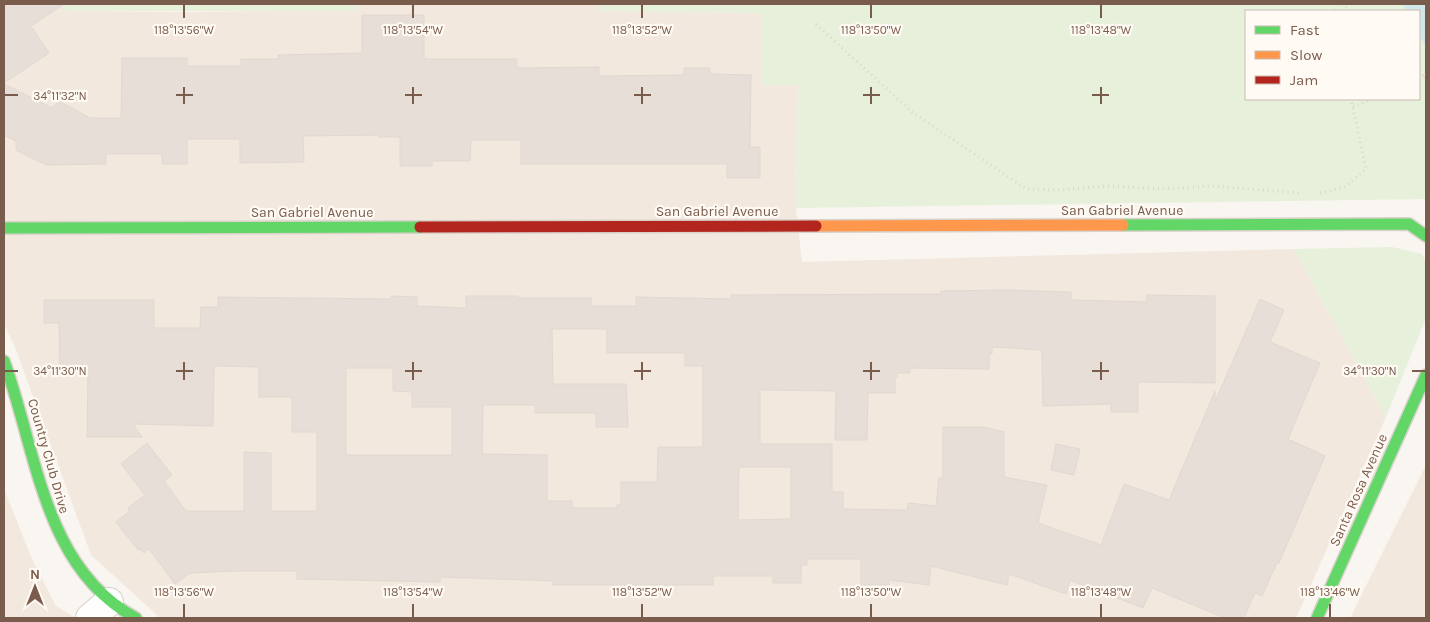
<svg xmlns="http://www.w3.org/2000/svg" width="1430" height="622" font-family="Karla,sans-serif">
	<rect width="100%" height="100%" fill="#f9f5f0"/>
	<g fill="#f2e8de">
		<polygon points="4,4 59,4 64,11 187,12 358,10 359,4 599,4 600,11 761,13 761,84 797,85 796,208 802,262 1294,249 1386,417 1296,618 159,617 91,555 15,347 4,324"/>
		<polygon points="1426,465 1426,618 1350,618"/>
		<polygon points="4,489 32,559 56,606 76,618 4,618"/>
	</g>
	<g fill="#e7f0db" fill-rule="evenodd">
		<polygon points="59,4 455,4 359,4 358,11 64,11"/>
		<path d="M 599,4 L 1426,4 L 1426,199 L 796,208 L 797,85 L 761,85 L 761,13 L 599,11 ZM 1246,11 L 1419,11 L 1419,99 L 1246,99 Z"/>
		<polygon points="1392,247 1422,254 1426,263 1426,318 1386,417 1294,249"/>
	</g>
	<polygon fill="#d0e8ea" points="1402,4 1426,4 1426,48 1419,34 1419,11 1407,11"/>
	<g fill="#e6ded7" stroke="#e2d8d2" fill-rule="evenodd">
		<polygon points="4,4 64,4 31,26 49,53 4,83"/>
		<polygon points="362,15 424,15 424,59 517,59 517,68 599,67 599,76 684,75 684,68 710,68 710,74 751,75 750,147 760,147 760,178 727,178 727,164 521,164 521,140 471,140 470,161 432,161 432,166 400,166 400,137 379,137 379,135 303,136 304,162 240,163 240,139 187,139 187,164 162,164 162,154 106,154 106,164 46,165 16,150 16,141 4,135 4,84 52,108 59,101 90,118 121,118 122,58 187,58 187,66 241,66 241,59 279,59 278,55 362,53"/>
		<path d="M 1008,290 L 1071,292 L 1071,300 L 1147,302 L 1147,295 L 1215,296 L 1215,383 L 1138,382 L 1138,412 L 1111,412 L 1111,404 L 1043,406 L 1042,350 L 992,347 L 992,354 L 989,354 L 989,369 L 910,368 L 910,373 L 897,373 L 897,377 L 895,377 L 895,393 L 868,393 L 867,440 L 835,440 L 836,391 L 760,390 L 760,444 L 832,444 L 832,492 L 843,492 L 843,509 L 907,510 L 908,503 L 936,506 L 939,478 L 943,478 L 943,427 L 983,427 L 1004,432 L 1004,477 L 1047,485 L 1038,523 L 1101,545 L 1124,484 L 1169,500 L 1215,391 L 1215,402 L 1260,299 L 1284,310 L 1270,342 L 1320,363 L 1288,439 L 1325,456 L 1279,563 L 1277,563 L 1262,596 L 1255,593 L 1244,618 L 1225,618 L 1152,588 L 1143,608 L 1070,580 L 1066,594 L 1009,574 L 1007,585 L 931,566 L 929,585 L 889,580 L 889,585 L 861,585 L 861,559 L 807,559 L 807,565 L 801,565 L 801,583 L 773,583 L 773,576 L 714,576 L 713,585 L 553,585 L 553,581 L 440,577 L 440,582 L 297,579 L 297,571 L 235,571 L 190,573 L 175,584 L 149,549 L 144,553 L 140,549 L 138,550 L 116,522 L 130,511 L 128,508 L 145,495 L 121,464 L 147,443 L 172,475 L 164,481 L 186,511 L 244,511 L 244,452 L 271,453 L 271,511 L 317,511 L 317,432 L 292,432 L 292,397 L 259,397 L 259,367 L 214,366 L 213,426 L 133,424 L 142,437 L 87,437 L 88,371 L 60,371 L 59,323 L 44,323 L 44,300 L 154,300 L 154,328 L 200,328 L 201,307 L 218,307 L 218,297 L 391,299 L 391,296 L 417,297 L 417,306 L 466,308 L 466,296 L 518,296 L 518,298 L 591,298 L 591,306 L 636,306 L 636,297 L 731,299 L 731,295 L 941,294 L 941,291 ZM 552,329 L 607,329 L 607,353 L 685,353 L 685,366 L 703,366 L 703,447 L 658,447 L 657,482 L 621,482 L 621,505 L 617,505 L 617,508 L 572,508 L 572,501 L 547,501 L 547,455 L 482,454 L 483,405 L 535,405 L 535,413 L 596,413 L 596,427 L 628,427 L 626,384 L 553,384 ZM 346,368 L 393,368 L 393,391 L 412,392 L 412,407 L 452,407 L 452,455 L 346,455 ZM 739,467 L 791,467 L 791,519 L 738,520 Z"/>
		<polygon points="1056,444 1080,449 1074,475 1051,470"/>
	</g>
	<g fill="none" stroke-linecap="round" stroke-linejoin="round">
		<defs>
			<polyline id="street" points="90,618 109,602"/>
			<g id="fast">
				<polyline points="1123,225 1409,224 1426,236"/>
				<polyline points="4,228 420,227"/>
				<path d="M 4,361 C 37,451 43,568 136,618"/>
				<polyline points="1317,618 1426,375"/>
			</g>
			<polyline id="slow" points="816,226 1123,225"/>
			<polyline id="jam" points="420,227 816,226"/>
		</defs>
		<use href="#street" stroke="#d7d1cb" stroke-width="30"/>
		<use href="#fast" stroke="#d9d2cb" stroke-width="14"/>
		<use href="#slow" stroke="#d9d2cb" stroke-width="14"/>
		<use href="#jam" stroke="#d9d2cb" stroke-width="14"/>
		<g stroke="#dcd5d0" stroke-width="3" stroke-dasharray="1 4" stroke-linecap="butt">
			<polyline points="1334,4 1336,11"/>
			<polyline points="1342,4 1351,11"/>
			<polyline points="816,24 912,112 1026,189 1059,190 1106,186 1160,189 1214,186 1299,193"/>
			<polyline points="1419,71 1424,77"/>
			<polyline points="1419,79 1426,76"/>
			<polyline points="1353,107 1373,99"/>
			<polyline points="1320,193 1345,187 1366,169 1351,99"/>
		</g>
		<use href="#street" stroke="#fefefd" stroke-width="28"/>
		<use href="#fast" stroke="#63d668" stroke-width="11"/>
		<use href="#slow" stroke="#ff974d" stroke-width="11"/>
		<use href="#jam" stroke="#b3261e" stroke-width="11"/>
	</g>
	<path fill="none" stroke="#7a5c4d" stroke-width="2" d="M 184,5 L 184,18M 413,5 L 413,18M 642,5 L 642,18M 871,5 L 871,18M 1101,5 L 1101,18M 184,87 L 184,104M 413,87 L 413,104M 642,87 L 642,104M 871,87 L 871,104M 1101,87 L 1101,104M 5,95 L 18,95M 176,95 L 193,95M 405,95 L 422,95M 634,95 L 651,95M 863,95 L 880,95M 1092,95 L 1109,95M 184,362 L 184,380M 413,362 L 413,380M 642,362 L 642,380M 871,362 L 871,380M 1101,362 L 1101,380M 5,371 L 18,371M 176,371 L 193,371M 405,371 L 422,371M 634,371 L 651,371M 863,371 L 880,371M 1092,371 L 1109,371M 1412,371 L 1425,371M 184,604 L 184,617M 413,604 L 413,617M 642,604 L 642,617M 871,604 L 871,617M 1101,604 L 1101,617M 1330,604 L 1330,617"/>
	<g text-anchor="middle" stroke-width="4.5" stroke-linejoin="round" paint-order="stroke">
		<g font-size="14" fill="#7a5c4d" stroke="#fffaf3">
			<text x="1122" y="215">San Gabriel Avenue</text>
			<text x="717" y="216">San Gabriel Avenue</text>
			<text x="312" y="217">San Gabriel Avenue</text>
			<text transform="translate(49 456) rotate(74)" y="5">Country Club Drive</text>
			<text transform="translate(1358 490) rotate(-66)" y="5">Santa Rosa Avenue</text>
		</g>
	</g>
	<g font-size="12" text-anchor="middle" fill="#7a5c4d" stroke="#fffaf3" stroke-width="4.5" stroke-linejoin="round" paint-order="stroke">
		<text x="184" y="34">118°13'56"W</text>
		<text x="413" y="34">118°13'54"W</text>
		<text x="642" y="34">118°13'52"W</text>
		<text x="871" y="34">118°13'50"W</text>
		<text x="1101" y="34">118°13'48"W</text>
		<text x="60" y="100">34°11'32"N</text>
		<text x="60" y="375">34°11'30"N</text>
		<text x="1370" y="375">34°11'30"N</text>
		<text x="184" y="596">118°13'56"W</text>
		<text x="413" y="596">118°13'54"W</text>
		<text x="642" y="596">118°13'52"W</text>
		<text x="871" y="596">118°13'50"W</text>
		<text x="1101" y="596">118°13'48"W</text>
		<text x="1330" y="596">118°13'46"W</text>
	</g>
	<rect width="1430" height="622" fill="none" stroke="#7a5c4d" stroke-width="10"/>
	<rect x="1245" y="10" width="175" height="90" fill="#fffaf3" stroke="#cabbb1"/>
	<rect x="1255" y="26" width="25" height="8" fill="#63d668" stroke="#cabbb1"/>
	<text x="1290" y="35" font-size="15" fill="#7a5c4d">Fast</text>
	<rect x="1255" y="51" width="25" height="8" fill="#ff974d" stroke="#cabbb1"/>
	<text x="1290" y="60" font-size="15" fill="#7a5c4d">Slow</text>
	<rect x="1255" y="76" width="25" height="8" fill="#b3261e" stroke="#cabbb1"/>
	<text x="1290" y="85" font-size="15" fill="#7a5c4d">Jam</text>
	<g transform="translate(35 587)" stroke="#fffaf3" stroke-width="4" paint-order="stroke">
	<path d="M0-4L9 19L0 12L-9 19Z" fill="#7a5c4d"/>
	<text y="-8" font-size="14" font-weight="bold" text-anchor="middle" fill="#7a5c4d">N</text>
	</g>
</svg>
